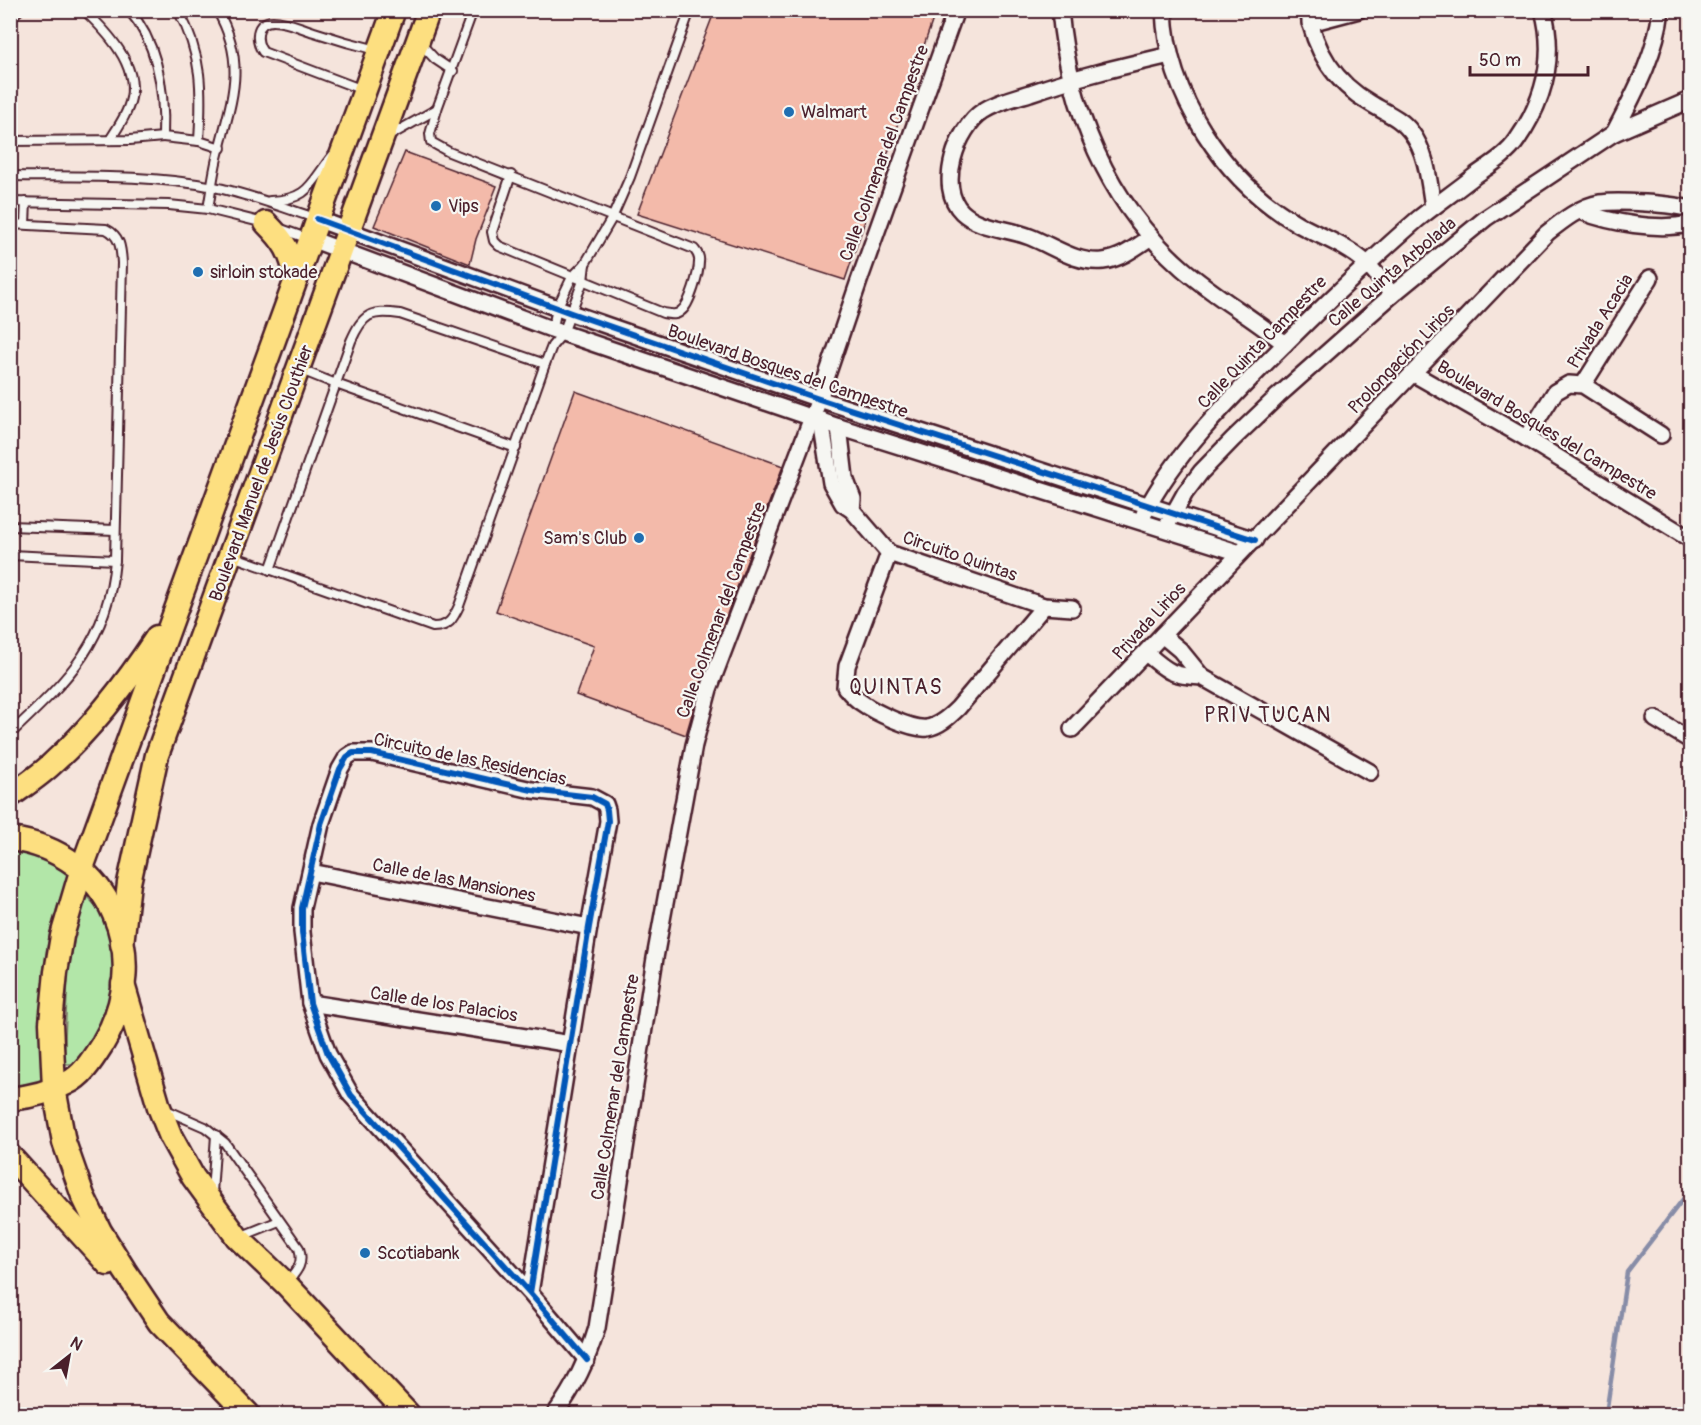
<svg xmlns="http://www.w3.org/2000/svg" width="1701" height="1425" font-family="Pangolin,sans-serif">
	<rect width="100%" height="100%" fill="#f5e4dc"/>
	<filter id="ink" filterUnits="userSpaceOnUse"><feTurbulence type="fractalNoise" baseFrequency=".0167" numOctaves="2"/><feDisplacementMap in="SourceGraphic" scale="12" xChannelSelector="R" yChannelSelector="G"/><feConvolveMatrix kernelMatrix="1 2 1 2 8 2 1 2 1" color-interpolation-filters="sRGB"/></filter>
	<g filter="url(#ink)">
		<g fill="#b2e6a8" stroke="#7e826a" stroke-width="1.5">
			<path d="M 10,851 C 32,852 53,862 69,875 C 65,887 59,899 56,911 C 38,966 40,1022 44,1078 L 34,1084 L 10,1089 Z"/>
			<polygon points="86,896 98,908 105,922 115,954 112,1002 88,1048 72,1064 66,1064 64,1060 68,974 78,920"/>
		</g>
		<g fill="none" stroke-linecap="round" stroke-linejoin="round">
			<polyline stroke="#878ca7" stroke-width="4.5" points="1606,1414 1627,1272 1690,1190"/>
		</g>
		<g fill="#f3baaa" stroke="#4a1f2b" stroke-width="1.5">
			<polygon points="715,10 936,10 845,280 637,214"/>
			<polygon points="405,152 497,186 476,239 470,264 374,226"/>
			<polygon points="575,391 783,466 700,686 686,735 576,695 594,646 496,611"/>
		</g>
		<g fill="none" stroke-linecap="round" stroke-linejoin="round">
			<defs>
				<g id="lane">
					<path d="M 84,10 C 107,32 138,64 131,98 C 128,113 118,127 110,140"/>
					<path d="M 129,10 C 159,45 165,93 163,137 L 199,141"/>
					<path d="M 178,10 C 203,56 202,91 199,141 L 221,148"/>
					<path d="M 473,10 L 437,109 L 430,134 L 431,142 L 449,152 L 694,249 C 697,253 700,256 699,262 C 699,272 690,305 681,311 C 676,316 670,314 663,313 L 499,246 L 494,241 L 492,232 L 511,175"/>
					<polyline points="10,18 19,10"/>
					<polyline points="420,43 435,59 453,71"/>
					<path d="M 363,90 L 263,52 C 255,41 255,21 273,21 C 287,21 301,28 314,32 C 335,39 356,45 377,50"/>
					<polyline points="389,136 437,109"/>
					<polyline points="10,141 130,140 163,137"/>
					<path d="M 10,176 C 78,177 147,174 214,187 C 248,194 282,207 315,218"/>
					<path d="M 270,201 C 310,200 311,182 333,155"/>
					<polyline points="10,202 169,205 208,209 264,223"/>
					<path d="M 208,209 C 211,192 213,175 217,158 C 230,103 249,65 217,10"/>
					<path d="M 10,224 L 106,229 C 120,236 121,247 122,263 L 115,560 C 108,643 67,680 10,734"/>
					<polyline points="25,224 26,202"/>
					<polyline points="281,229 309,239"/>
					<polyline points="552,332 557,308 572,277 585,264 612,218 630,177 690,10"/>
					<polyline points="301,370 336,384 516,448"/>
					<polyline points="10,526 115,530"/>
					<polyline points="10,555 115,560"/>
					<path d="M 232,556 L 433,627 C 449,627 453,619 459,606 L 545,364 L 552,346 L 563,333 L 583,281 L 585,264"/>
					<path d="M 270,570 L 351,341 C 363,314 370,310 400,314 L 545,364"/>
					<path d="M 166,1110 L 205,1127 L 225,1143 L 299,1248 C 304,1264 297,1271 287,1283"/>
					<polyline points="212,1193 216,1135"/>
					<polyline points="242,1236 279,1221"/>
				</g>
				<g id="street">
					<path d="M 1060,10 C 1069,109 1107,202 1182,268 C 1214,296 1252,317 1285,344"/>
					<path d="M 1164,10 C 1167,96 1225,182 1298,224 C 1321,237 1346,245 1366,263 C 1376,272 1384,284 1392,295"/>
					<path d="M 1308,10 C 1314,50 1335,83 1370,103 C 1384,112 1401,118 1411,132 C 1427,153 1429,181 1433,207"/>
					<polyline points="1310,23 1359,10"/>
					<path d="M 1614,133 C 1634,94 1656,55 1661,10"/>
					<path d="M 1580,211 C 1611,223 1657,231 1690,224"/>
					<polyline points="317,219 571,313 819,399 1255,540"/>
					<path d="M 1151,237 C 1136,247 1121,259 1103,261 C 1077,264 1053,246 1030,237 C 1008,228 980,229 962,212 C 936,187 957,128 983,111 C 997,102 1014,98 1030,93 C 1076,77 1123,66 1170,55"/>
					<polyline points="311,239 551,329 839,427 1240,553"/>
					<polyline points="1414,374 1526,438 1690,539"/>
					<polyline points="1583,385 1650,278"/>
					<polyline points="821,420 831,483 843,504 852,510 889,553 1044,606 1072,608"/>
					<polyline points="839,427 845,478 853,499 852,510"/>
					<polyline points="1526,438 1555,392 1569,384 1583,385 1661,435"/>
					<path d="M 1144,514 C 1174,455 1226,403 1273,356 C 1320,309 1367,263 1418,219 C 1437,204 1457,190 1476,175 C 1490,165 1508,154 1517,140 C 1544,101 1556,57 1543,10"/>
					<polyline points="1169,522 1185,493 1201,472 1233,439 1278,396 1392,295 1486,218 1614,133 1690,100"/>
					<path d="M 889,553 L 847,666 L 845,687 C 850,693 855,699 862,703 C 874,712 912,730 927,728 C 939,726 949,717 958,708 L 1044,606"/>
					<polyline points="1162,635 1180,650 1202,677 1370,772"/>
					<path d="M 1146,653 C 1168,672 1172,676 1202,677"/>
					<polyline points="1655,719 1690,740"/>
					<path d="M 1072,729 L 1547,233 C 1562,221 1581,206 1600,203 C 1618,200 1673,204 1690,209"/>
					<polyline points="311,872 589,927"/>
					<polyline points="310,1003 571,1044"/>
					<polyline points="530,1293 589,927 608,821 607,810 605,804 592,797 532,790 372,753 353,753 347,757 340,769 321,824 302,908 302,932 310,1003 328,1054 351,1095 530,1293 587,1360"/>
					<path d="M 555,1414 C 575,1386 587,1361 597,1328 L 655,958 L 694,745 L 709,689 L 819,399 L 859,281 L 956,10"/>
				</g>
				<g id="primary">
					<path d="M 266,223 C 285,242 291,252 296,278"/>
					<path d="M 10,796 C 25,785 41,775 54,762 C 94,726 128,681 157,637"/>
					<path d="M 10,839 C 112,852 154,958 103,1043 C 94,1057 83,1076 67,1083 C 50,1092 29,1097 10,1099"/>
					<polyline points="122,944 129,883 157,755 429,10"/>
					<polyline points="123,984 159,1107 171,1137 193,1177 237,1237 286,1284 408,1414"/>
					<polyline points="10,1156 108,1264"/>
					<polyline points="248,1414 159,1322 125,1271 100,1231 83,1196 64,1142 54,1088 51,1023 56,972 62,936 82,868 394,10"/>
				</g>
			</defs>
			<use href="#lane" stroke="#4a1f2b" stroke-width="12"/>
			<use href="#street" stroke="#4a1f2b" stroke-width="20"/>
			<use href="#primary" stroke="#4a1f2b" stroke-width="27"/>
			<use href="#lane" stroke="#f6f6f2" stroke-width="8"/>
			<use href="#street" stroke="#f6f6f2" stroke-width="15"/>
			<use href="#primary" stroke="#fddf80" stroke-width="22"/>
			<defs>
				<g id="cycleway">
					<polyline points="317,219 571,313 819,399 1255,540"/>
					<polyline points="530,1293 589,927 608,821 607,810 605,804 592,797 532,790 372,753 353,753 347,757 340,769 321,824 302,908 302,932 310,1003 328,1054 351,1095 530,1293 587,1360"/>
				</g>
			</defs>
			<use href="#cycleway" stroke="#f6f6f2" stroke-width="10"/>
			<use href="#cycleway" stroke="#0057b8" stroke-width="6"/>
		</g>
	</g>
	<g fill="#1f6fb2" stroke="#f6f6f2" stroke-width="2">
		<circle cx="789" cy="112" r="6"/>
		<circle cx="436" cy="206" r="6"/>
		<circle cx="198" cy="272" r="6"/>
		<circle cx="639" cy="538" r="6"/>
		<circle cx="365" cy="1253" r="6"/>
	</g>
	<g text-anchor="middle" stroke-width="4.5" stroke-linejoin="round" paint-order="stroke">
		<g font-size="18" fill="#4a1f2b" stroke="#f6f6f2" text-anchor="start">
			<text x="801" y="118">Walmart</text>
			<text x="448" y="212">Vips</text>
			<text x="210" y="278">sirloin stokade</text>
			<text x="627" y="544" text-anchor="end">Sam's Club</text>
			<text x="377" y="1259">Scotiabank</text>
		</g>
		<g font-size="18" fill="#4a1f2b" stroke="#f6f6f2">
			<text transform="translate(884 153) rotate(-70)" y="6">Calle Colmenar del Campestre</text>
			<text transform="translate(1392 272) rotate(-40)" y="6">Calle Quinta Arbolada</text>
			<text transform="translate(1600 321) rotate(-58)" y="6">Privada Acacia</text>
			<text transform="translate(1262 342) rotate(-46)" y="6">Calle Quinta Campestre</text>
			<text transform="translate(1401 359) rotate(-46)" y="6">Prolongación Lirios</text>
			<text transform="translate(788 371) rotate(19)" y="6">Boulevard Bosques del Campestre</text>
			<text transform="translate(1547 430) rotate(31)" y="6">Boulevard Bosques del Campestre</text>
			<text transform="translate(261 473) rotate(-70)" y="6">Boulevard Manuel de Jesús Clouthier</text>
			<text transform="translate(960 556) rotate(19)" y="6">Circuito Quintas</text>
			<text transform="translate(721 610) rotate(-70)" y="6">Calle Colmenar del Campestre</text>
			<text transform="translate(1149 621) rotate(-47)" y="6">Privada Lirios</text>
			<text transform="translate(470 759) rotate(12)" y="6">Circuito de las Residencias</text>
			<text transform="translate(454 880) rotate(11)" y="6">Calle de las Mansiones</text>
			<text transform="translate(444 1004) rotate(9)" y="6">Calle de los Palacios</text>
			<text transform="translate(615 1087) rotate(-81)" y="6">Calle Colmenar del Campestre</text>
		</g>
		<g font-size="21" letter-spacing="1.5" fill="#4a1f2b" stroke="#f6f6f2">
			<text x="896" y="694">QUINTAS</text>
			<text x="1268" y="722">PRIV TUCAN</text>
		</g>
	</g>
	<rect width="1701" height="1425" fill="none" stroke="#f6f6f2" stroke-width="36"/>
	<rect x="18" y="18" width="1665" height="1389" fill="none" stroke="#4a1f2b" stroke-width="2" filter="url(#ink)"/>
	<g transform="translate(69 1356) rotate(31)" stroke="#f6f6f2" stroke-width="4.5" paint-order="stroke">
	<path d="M0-4.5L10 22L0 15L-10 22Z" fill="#4a1f2b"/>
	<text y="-9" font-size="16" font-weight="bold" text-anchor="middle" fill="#4a1f2b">N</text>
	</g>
	<path d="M1470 66v9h118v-9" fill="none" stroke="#4a1f2b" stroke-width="3"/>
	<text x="1479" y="66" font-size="18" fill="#4a1f2b" stroke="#f6f6f2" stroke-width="4.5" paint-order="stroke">50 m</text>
</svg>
